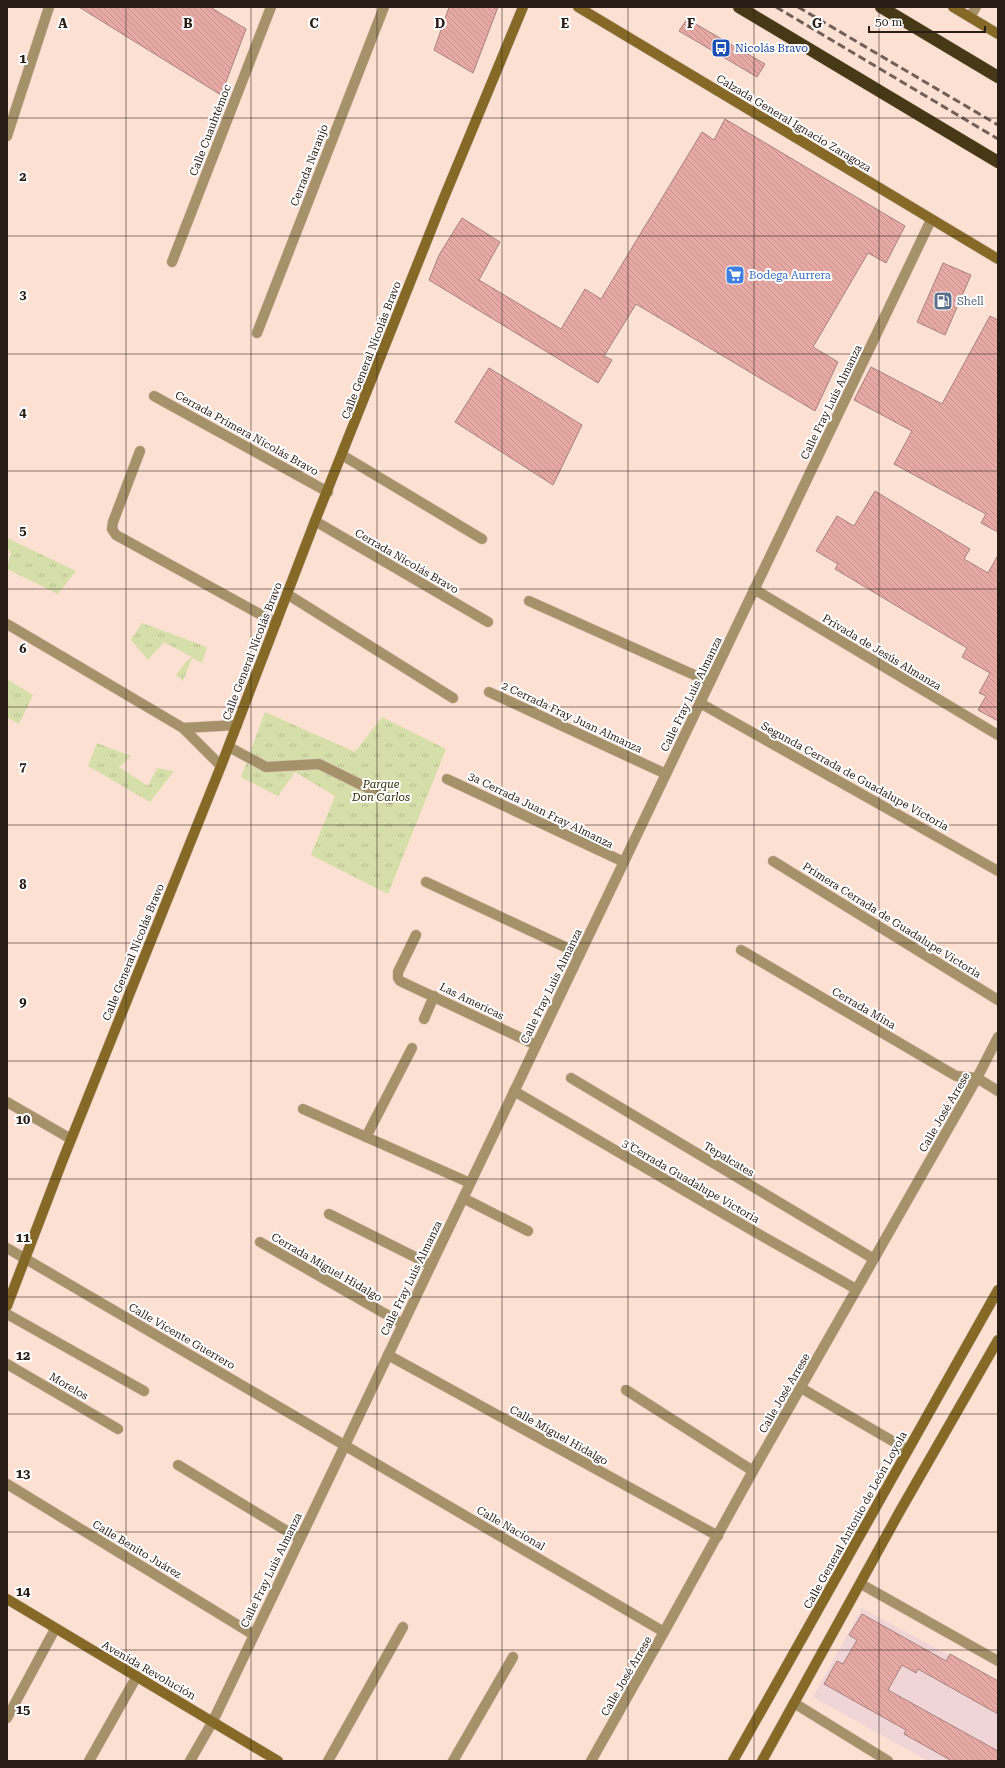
<svg xmlns="http://www.w3.org/2000/svg" width="1005" height="1768" font-family="'Roboto Serif',serif">
	<defs>
		<pattern id="grass-tufts" width="24" height="20" patternUnits="userSpaceOnUse"><rect width="24" height="20" fill="#d6deaa"/><path d="M3 7l-1-3M5 7V3M7 7l1-3M15 17l-1-3M17 17v-4M19 17l1-3" fill="none" stroke="#b8be92"/></pattern>
		<pattern id="building-back-hatch" width="6" height="6" patternUnits="userSpaceOnUse"><rect width="6" height="6" fill="#e6a9a4"/><path d="M-1 5l2 2M0 0l6 6M5-1l2 2" fill="none" stroke="#c5918c"/></pattern>
	</defs>
	<rect width="100%" height="100%" fill="#fce0d2"/>
	<polygon fill="#f0d5d7" points="862,1608 998,1682 998,1761 928,1761 813,1697"/>
	<g fill="url(#grass-tufts)">
		<polygon points="7,538 76,571 58,594 7,569 11,552 7,549"/>
		<polygon points="142,623 207,647 202,663 192,658 183,681 176,675 185,663 192,657 164,642 148,660 131,640"/>
		<polygon points="7,679 33,695 19,724 7,717"/>
		<polygon points="265,712 355,752 382,717 446,749 388,894 311,855 335,796 295,772 278,796 241,777"/>
		<polygon points="97,743 131,756 119,767 148,786 157,768 174,771 150,802 88,766"/>
	</g>
	<g fill="url(#building-back-hatch)" stroke="#a7827f">
		<polygon points="79,7 210,7 246,29 221,95"/>
		<polygon points="449,7 498,7 473,73 434,50"/>
		<polygon points="687,19 765,64 757,77 679,31"/>
		<polygon points="725,119 905,226 886,263 868,253 813,347 838,362 815,411 636,304 604,356 612,360 598,383 429,280 439,255 462,218 500,242 479,280 561,329 585,289 601,299 702,132 714,140"/>
		<polygon points="943,263 971,275 945,335 917,322"/>
		<polygon points="990,316 998,320 998,532 981,523 986,514 894,464 912,431 854,400 871,367 942,404"/>
		<polygon points="489,368 582,425 553,485 455,422"/>
		<polygon points="875,491 970,549 964,559 988,573 998,555 998,721 978,710 986,696 979,693 990,673 962,657 967,648 835,569 838,564 816,551 837,516 854,526"/>
		<polygon points="862,1614 946,1661 950,1654 998,1681 998,1714 918,1669 916,1673 902,1665 888,1690 998,1751 998,1761 952,1761 904,1734 906,1730 824,1684 837,1661 843,1664 857,1640 849,1635"/>
	</g>
	<g fill="none" stroke-linecap="round" stroke-linejoin="round">
		<defs>
			<g id="street">
				<polyline points="970,17 976,7"/>
				<polyline points="7,136 49,7"/>
				<polyline points="172,262 271,7"/>
				<polyline points="257,333 384,7"/>
				<polyline points="154,396 328,492"/>
				<polyline points="140,451 113,522 112,529 116,535 276,623"/>
				<polyline points="342,455 482,539"/>
				<polyline points="315,521 488,622"/>
				<polyline points="754,589 998,735"/>
				<polyline points="287,594 453,698"/>
				<polyline points="529,601 710,682"/>
				<polyline points="7,624 183,728 221,766"/>
				<polyline points="489,692 666,774"/>
				<polyline points="700,703 998,871"/>
				<polyline points="183,728 237,725"/>
				<polyline points="229,747 266,767 319,764 390,799"/>
				<polyline points="447,779 624,862"/>
				<polyline points="773,861 998,1000"/>
				<polyline points="426,882 580,954"/>
				<polyline points="416,935 398,972 398,978 400,981 536,1045"/>
				<polyline points="741,950 956,1076 977,1078 998,1091"/>
				<polyline points="424,1019 434,996"/>
				<polyline points="571,1078 874,1259"/>
				<polyline points="514,1091 755,1232 856,1289"/>
				<polyline points="7,1102 71,1139"/>
				<polyline points="303,1109 470,1183"/>
				<polyline points="366,1137 412,1048"/>
				<polyline points="463,1198 528,1231"/>
				<polyline points="329,1214 431,1265"/>
				<polyline points="260,1242 403,1324"/>
				<polyline points="7,1248 664,1632"/>
				<polyline points="7,1314 144,1391"/>
				<polyline points="388,1355 718,1536"/>
				<polyline points="7,1364 118,1429"/>
				<polyline points="801,1388 908,1450"/>
				<polyline points="626,1390 753,1471"/>
				<polyline points="178,1465 300,1539"/>
				<polyline points="7,1484 254,1635"/>
				<polyline points="861,1584 998,1661"/>
				<polyline points="794,1703 888,1761"/>
				<polyline points="7,1718 55,1629"/>
				<polyline points="89,1761 137,1676"/>
				<polyline points="190,1761 213,1721 931,220"/>
				<polyline points="328,1761 403,1627"/>
				<polyline points="453,1761 513,1657"/>
				<polyline points="591,1761 664,1632 753,1471 977,1078 998,1037"/>
			</g>
			<g id="secondary">
				<polyline points="578,7 998,259"/>
				<polyline points="953,7 998,34"/>
				<polyline points="7,1306 62,1162 221,766 315,521 443,200 523,7"/>
				<polyline points="7,1599 278,1761"/>
				<polyline points="733,1761 998,1290"/>
				<polyline points="762,1761 900,1511 998,1340"/>
			</g>
			<g id="highway">
				<polyline points="739,7 998,162"/>
				<polyline points="881,7 998,77"/>
			</g>
		</defs>
		<use href="#street" stroke="#d6bdb0" stroke-width="11"/>
		<use href="#secondary" stroke="#d6bdb0" stroke-width="11"/>
		<use href="#highway" stroke="#d6bdb0" stroke-width="13"/>
		<use href="#street" stroke="#a5926a" stroke-width="10"/>
		<use href="#secondary" stroke="#846927" stroke-width="10"/>
		<use href="#highway" stroke="#473917" stroke-width="12"/>
		<g stroke="#726058" stroke-width="3" stroke-dasharray="8 4" stroke-linecap="butt">
			<polyline points="776,7 998,139"/>
			<polyline points="798,7 998,125"/>
		</g>
	</g>
	<path fill="none" stroke="#291d17" stroke-width="1" stroke-opacity="0.55" d="M 126,7 L 126,1761M 251,7 L 251,1761M 377,7 L 377,1761M 502,7 L 502,1761M 628,7 L 628,1761M 754,7 L 754,1761M 879,7 L 879,1761M 7,118 L 998,118M 7,236 L 998,236M 7,354 L 998,354M 7,471 L 998,471M 7,589 L 998,589M 7,707 L 998,707M 7,825 L 998,825M 7,943 L 998,943M 7,1061 L 998,1061M 7,1179 L 998,1179M 7,1297 L 998,1297M 7,1414 L 998,1414M 7,1532 L 998,1532M 7,1650 L 998,1650"/>
	<defs>
		<symbol id="bus-square" viewBox="-11 -11 22 22"><rect x="-9" y="-9" width="18" height="18" rx="4" fill="#1a4fb4" stroke="#fff"/><path d="M-5-6H5V4H4V6H2V4H-2V6H-4V4H-5ZM-3.5-4V0h7V-4ZM-3.5 1.2v1.5H-2V1.2ZM2 1.2v1.5H3.5V1.2Z" fill="#fff"/></symbol>
		<symbol id="supermarket-square" viewBox="-11 -11 22 22"><rect x="-9" y="-9" width="18" height="18" rx="4" fill="#3f7fe0" stroke="#fff"/><path d="M-6-5.5h2.5l.6 2H6L4.5 2H-2.5L-4.4-4H-6ZM-1.5 3.2a1.3 1.3 0 1 0 .1 0ZM3 3.2a1.3 1.3 0 1 0 .1 0Z" fill="#fff"/></symbol>
		<symbol id="fuel-square" viewBox="-11 -11 22 22"><rect x="-9" y="-9" width="18" height="18" rx="4" fill="#5c6f8a" stroke="#fff"/><path d="M-5.5-6h7V0h2V4h1.3V-2.5L3-4.5l.8-.8L6-3V5H2.5V1h-1V6h-7ZM-4.2-4.7v3.2H.2V-4.7Z" fill="#fff"/></symbol>
	</defs>
	<g fill-rule="evenodd">
		<use href="#bus-square" x="710" y="37" width="22" height="22"/>
		<use href="#supermarket-square" x="724" y="264" width="22" height="22"/>
		<use href="#fuel-square" x="932" y="290" width="22" height="22"/>
	</g>
	<g text-anchor="middle" stroke-width="4" stroke-linejoin="round" paint-order="stroke">
		<g font-size="11" fill="#164399" stroke="#fff" text-anchor="start">
			<text x="735" y="52">Nicolás Bravo</text>
		</g>
		<g font-size="11" fill="#291d17" stroke="#fff">
			<text transform="translate(794 123) rotate(31)" y="4">Calzada General Ignacio Zaragoza</text>
			<text transform="translate(210 130) rotate(-69)" y="4">Calle Cuauhtémoc</text>
			<text transform="translate(309 165) rotate(-69)" y="4">Cerrada Naranjo</text>
			<text transform="translate(371 350) rotate(-69)" y="4">Calle General Nicolás Bravo</text>
			<text transform="translate(831 402) rotate(-64)" y="4">Calle Fray Luis Almanza</text>
			<text transform="translate(247 433) rotate(29)" y="4">Cerrada Primera Nicolás Bravo</text>
			<text transform="translate(407 561) rotate(30)" y="4">Cerrada Nicolás Bravo</text>
			<text transform="translate(252 651) rotate(-69)" y="4">Calle General Nicolás Bravo</text>
			<text transform="translate(882 652) rotate(31)" y="4">Privada de Jesús Almanza</text>
			<text transform="translate(691 694) rotate(-64)" y="4">Calle Fray Luis Almanza</text>
			<text transform="translate(572 717) rotate(25)" y="4">2 Cerrada Fray Juan Almanza</text>
			<text transform="translate(855 776) rotate(29)" y="4">Segunda Cerrada de Guadalupe Victoria</text>
			<text transform="translate(541 810) rotate(26)" y="4">3a Cerrada Juan Fray Almanza</text>
			<text transform="translate(892 920) rotate(32)" y="4">Primera Cerrada de Guadalupe Victoria</text>
			<text transform="translate(133 952) rotate(-68)" y="4">Calle General Nicolás Bravo</text>
			<text transform="translate(551 986) rotate(-64)" y="4">Calle Fray Luis Almanza</text>
			<text transform="translate(472 1001) rotate(26)" y="4">Las Americas</text>
			<text transform="translate(864 1008) rotate(30)" y="4">Cerrada Mina</text>
			<text transform="translate(944 1112) rotate(-60)" y="4">Calle José Arrese</text>
			<text transform="translate(729 1159) rotate(31)" y="4">Tepalcates</text>
			<text transform="translate(691 1181) rotate(30)" y="4">3˚ Cerrada Guadalupe Victoria</text>
			<text transform="translate(327 1267) rotate(30)" y="4">Cerrada Miguel Hidalgo</text>
			<text transform="translate(411 1278) rotate(-64)" y="4">Calle Fray Luis Almanza</text>
			<text transform="translate(182 1336) rotate(30)" y="4">Calle Vicente Guerrero</text>
			<text transform="translate(69 1386) rotate(30)" y="4">Morelos</text>
			<text transform="translate(784 1393) rotate(-60)" y="4">Calle José Arrese</text>
			<text transform="translate(559 1435) rotate(29)" y="4">Calle Miguel Hidalgo</text>
			<text transform="translate(855 1520) rotate(-61)" y="4">Calle General Antonio de León Loyola</text>
			<text transform="translate(511 1528) rotate(30)" y="4">Calle Nacional</text>
			<text transform="translate(137 1549) rotate(31)" y="4">Calle Benito Juárez</text>
			<text transform="translate(271 1570) rotate(-64)" y="4">Calle Fray Luis Almanza</text>
			<text transform="translate(149 1670) rotate(30)" y="4">Avenida Revolución</text>
			<text transform="translate(626 1676) rotate(-60)" y="4">Calle José Arrese</text>
		</g>
		<g font-size="11" fill="#366cbe" stroke="#fff" text-anchor="start">
			<text x="749" y="279">Bodega Aurrera</text>
		</g>
		<g font-size="11" fill="#4e5e75" stroke="#fff" text-anchor="start">
			<text x="957" y="305">Shell</text>
		</g>
		<g font-size="11" font-style="italic" fill="#2b2e03" stroke="#fff">
			<text x="381" y="788">Parque<tspan x="381" dy="13">Don Carlos</tspan></text>
		</g>
	</g>
	<g font-size="13" text-anchor="middle" font-weight="bold" fill="#291d17" stroke="#fff" stroke-width="4" stroke-linejoin="round" paint-order="stroke">
		<text x="63" y="28">A</text>
		<text x="188" y="28">B</text>
		<text x="314" y="28">C</text>
		<text x="440" y="28">D</text>
		<text x="565" y="28">E</text>
		<text x="691" y="28">F</text>
		<text x="817" y="28">G</text>
		<text x="23" y="63">1</text>
		<text x="23" y="181">2</text>
		<text x="23" y="299">3</text>
		<text x="23" y="417">4</text>
		<text x="23" y="535">5</text>
		<text x="23" y="653">6</text>
		<text x="23" y="771">7</text>
		<text x="23" y="889">8</text>
		<text x="23" y="1006">9</text>
		<text x="23" y="1124">10</text>
		<text x="23" y="1242">11</text>
		<text x="23" y="1360">12</text>
		<text x="23" y="1478">13</text>
		<text x="23" y="1596">14</text>
		<text x="23" y="1714">15</text>
	</g>
	<rect width="1005" height="1768" fill="none" stroke="#291d17" stroke-width="16"/>
	<path d="M869 26v6h116v-6" fill="none" stroke="#291d17" stroke-width="2"/>
	<text x="875" y="26" font-size="12" fill="#291d17" stroke="#ffffff" stroke-width="3" paint-order="stroke">50 m</text>
</svg>
